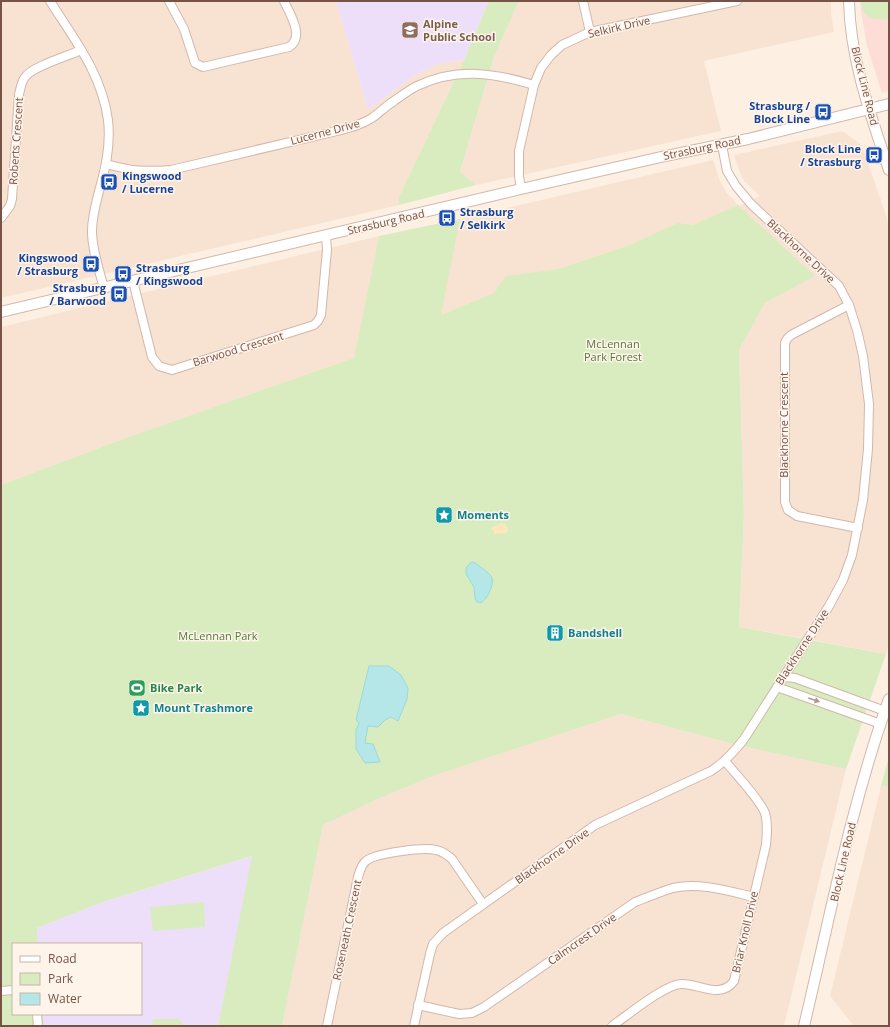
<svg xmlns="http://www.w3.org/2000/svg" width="890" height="1027" font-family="'Open Sans',sans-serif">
	<rect width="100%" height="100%" fill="#fdf0e3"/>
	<g fill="#f8e3d3">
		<polygon points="1,1 336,1 368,109 420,72 441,63 464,60 399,197 399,205 1,298"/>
		<polygon points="519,1 831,1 831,13 834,32 704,61 721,131 476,185 460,172 494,57"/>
		<polygon points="842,131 861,144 882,203 889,226 889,644 886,654 802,638 739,627 744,514 739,350 765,303 814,276 728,212 485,305 436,320 460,219 713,160 720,181 726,192 739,206 760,196 744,181 740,173 734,155"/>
		<polygon points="379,236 355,358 120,440 1,485 1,327"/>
		<polygon points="621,714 733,744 846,769 784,1026 282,1026 323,825 380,798 433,776"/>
		<polygon points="881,786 889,787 889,1026 854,1026 830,996"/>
	</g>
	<polygon fill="#feddd6" points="889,1 889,91 882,93 867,46 860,5"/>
	<g fill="#eddffa">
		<polygon points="336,1 489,1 464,60 441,63 420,72 368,109"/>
		<polygon points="253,856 218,1026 43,1026 43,1014 141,1014 141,944 38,944 37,928 100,903"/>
	</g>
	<g fill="#d8ecc0">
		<polygon points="489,1 519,1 494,57 460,172 476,185 399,205 399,197 464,60"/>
		<polygon points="861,1 889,1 889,20 869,18 862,9 862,5 860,5"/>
		<polygon points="738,205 815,276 765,303 739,350 744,514 739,627 886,654 846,769 733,744 621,714 433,776 380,798 323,825 282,1026 218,1026 252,856 100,903 37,928 38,944 13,944 13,1014 43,1014 43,1026 1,1026 1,485 120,440 354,358 379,236 460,219 441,315 494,293 506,276 559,269 630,245 678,223 693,225"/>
		<polygon points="889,756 889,787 881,786"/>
		<polygon points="204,902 205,927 153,931 150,907"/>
		<polygon points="153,1019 179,1019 184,1026 152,1026"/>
	</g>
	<path fill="#ffe7bb" d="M 501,523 C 506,524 507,525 508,530 L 506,533 L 494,534 L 494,531 L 491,529 L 491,528 Z"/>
	<g fill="#b6e7e8" stroke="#9cd9da">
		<path d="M 473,562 C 476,563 492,575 492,578 C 494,585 487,601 480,603 L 476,601 L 475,598 L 474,587 L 466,574 L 466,568 L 470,563 Z"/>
		<polygon points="369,666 389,666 401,675 408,688 407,699 398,721 391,717 385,720 378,727 368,726 365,743 373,744 380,762 365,763 356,749 356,730 359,723 356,720"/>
	</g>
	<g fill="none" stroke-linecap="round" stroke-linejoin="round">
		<defs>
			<g id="minor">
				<path d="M 50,1 C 74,39 102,74 108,120 C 111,146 105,171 98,195 C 95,207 92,219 92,231 C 92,250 99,270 104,288"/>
				<path d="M 169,1 L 184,29 L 195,63 L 203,67 L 289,47 C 305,37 290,14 284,1"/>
				<polyline points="583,1 590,32"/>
				<path d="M 106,164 C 131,171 145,172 171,170 L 337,131 C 349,128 361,125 372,118 C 379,113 386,106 394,101 C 401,96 409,90 417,86 C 457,67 494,73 534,85"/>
				<polyline points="521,189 519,176 519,151 534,85 541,68 551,55 562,45 590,32 737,1"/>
				<path d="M 1,218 L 10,206 L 12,199 L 19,94 C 21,88 21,81 26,76 C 34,66 68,56 81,50"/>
				<polyline points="133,281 152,357 159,366 172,370 314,325 318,321 321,315 327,250 326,236"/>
				<polyline points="849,305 791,335 787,339 785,343 785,502 788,510 797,516 858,528"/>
				<polyline points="784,677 795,678 885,711"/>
				<polyline points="777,687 881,724"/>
				<polyline points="1,991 13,990"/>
				<path d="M 418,1005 L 459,1014 L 472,1013 L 484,1007 L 635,902 C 648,897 660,892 673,888 C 700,882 728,891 754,897"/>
				<polyline points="37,1014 38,1026"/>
				<path d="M 327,1026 L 358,877 C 360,871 361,865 366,861 C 375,853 424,847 436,850 C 443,851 447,855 452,859 L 483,904"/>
				<path d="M 414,1026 L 430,954 L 433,944 L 443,933 L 595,825 L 711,771 C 725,762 734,752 744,739 L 829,606 L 843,580 L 852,555 L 863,500 L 868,449 L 869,404 L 863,356 L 857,330 L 849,305 L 839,286 L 751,204 L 736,186 L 727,171 L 722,145"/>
				<path d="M 612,1026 C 628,1015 664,985 681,984 C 699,983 720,1000 734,981 L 766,845 C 767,834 768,823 765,813 C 759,798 736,775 725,761"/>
			</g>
			<g id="tertiary">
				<path d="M 849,1 C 850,59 871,116 889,170"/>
				<polyline points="1,312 521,189 661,157 748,139 889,104"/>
				<path d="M 804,1026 C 830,917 851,805 889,699"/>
			</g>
		</defs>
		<use href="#minor" stroke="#d1b7ab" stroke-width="10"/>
		<use href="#tertiary" stroke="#d1b7ab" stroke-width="12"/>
		<use href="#minor" stroke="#fff" stroke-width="8"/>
		<use href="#tertiary" stroke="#fff" stroke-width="10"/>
	</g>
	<defs><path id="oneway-solid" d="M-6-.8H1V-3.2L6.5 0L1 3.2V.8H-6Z"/></defs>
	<use fill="#ad9791" href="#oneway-solid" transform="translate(814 700) rotate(19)"/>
	<defs>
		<symbol id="school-square" viewBox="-11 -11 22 22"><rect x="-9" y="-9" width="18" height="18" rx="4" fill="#8d6e63" stroke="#fff4ea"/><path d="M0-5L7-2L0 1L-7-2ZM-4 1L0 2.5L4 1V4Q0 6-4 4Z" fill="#fff"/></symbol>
		<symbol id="bus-square" viewBox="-11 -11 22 22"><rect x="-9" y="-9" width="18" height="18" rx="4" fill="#1a4fb4" stroke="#fff4ea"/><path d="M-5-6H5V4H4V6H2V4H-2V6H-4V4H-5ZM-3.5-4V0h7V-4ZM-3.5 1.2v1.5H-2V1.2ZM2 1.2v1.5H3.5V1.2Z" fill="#fff"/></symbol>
		<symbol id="sight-square" viewBox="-11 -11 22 22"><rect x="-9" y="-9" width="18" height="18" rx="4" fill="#0f9aa8" stroke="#fff4ea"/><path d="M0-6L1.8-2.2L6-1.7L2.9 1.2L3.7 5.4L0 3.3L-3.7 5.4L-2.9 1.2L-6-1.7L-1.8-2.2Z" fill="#fff"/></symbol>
		<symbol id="building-square" viewBox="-11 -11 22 22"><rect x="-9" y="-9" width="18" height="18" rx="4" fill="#0f9aa8" stroke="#fff4ea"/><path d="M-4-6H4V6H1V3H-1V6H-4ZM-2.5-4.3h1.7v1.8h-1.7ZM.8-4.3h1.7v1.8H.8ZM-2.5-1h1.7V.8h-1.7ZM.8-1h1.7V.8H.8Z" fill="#fff"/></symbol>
		<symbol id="stadium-square" viewBox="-11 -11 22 22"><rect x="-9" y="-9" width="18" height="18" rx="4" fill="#2e9e5b" stroke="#fff4ea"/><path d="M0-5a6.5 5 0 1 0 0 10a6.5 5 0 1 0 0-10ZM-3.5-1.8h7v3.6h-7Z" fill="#fff"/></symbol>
	</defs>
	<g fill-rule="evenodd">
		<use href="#school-square" x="400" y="20" width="20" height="20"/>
		<use href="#bus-square" x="813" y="102" width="20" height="20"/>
		<use href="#bus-square" x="864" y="145" width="20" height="20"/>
		<use href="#bus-square" x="99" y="172" width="20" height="20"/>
		<use href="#bus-square" x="437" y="208" width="20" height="20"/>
		<use href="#bus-square" x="81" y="254" width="20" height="20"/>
		<use href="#bus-square" x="113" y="264" width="20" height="20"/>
		<use href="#bus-square" x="109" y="284" width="20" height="20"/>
		<use href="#sight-square" x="434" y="505" width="20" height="20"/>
		<use href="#building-square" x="545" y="623" width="20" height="20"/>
		<use href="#stadium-square" x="127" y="678" width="20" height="20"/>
		<use href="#sight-square" x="131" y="698" width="20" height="20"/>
	</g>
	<g text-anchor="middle" stroke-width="3" stroke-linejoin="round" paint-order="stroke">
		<g font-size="11" font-weight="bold" fill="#785e54" stroke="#fff4ea" text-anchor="start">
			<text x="423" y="28">Alpine<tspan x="423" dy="13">Public School</tspan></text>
		</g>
		<g font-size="11" fill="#775247" stroke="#fff4ea">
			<text transform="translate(619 27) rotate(-13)" y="4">Selkirk Drive</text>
			<text transform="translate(865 86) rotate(76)" y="4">Block Line Road</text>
			<text transform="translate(325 132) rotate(-15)" y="4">Lucerne Drive</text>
			<text transform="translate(16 141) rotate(-86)" y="4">Roberts Crescent</text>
			<text transform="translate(702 148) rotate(-12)" y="4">Strasburg Road</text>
			<text transform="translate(386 222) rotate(-13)" y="4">Strasburg Road</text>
			<text transform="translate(801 251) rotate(43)" y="4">Blackhorne Drive</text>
			<text transform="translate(238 349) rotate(-17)" y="4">Barwood Crescent</text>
			<text transform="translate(784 425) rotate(-90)" y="4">Blackhorne Crescent</text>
			<text transform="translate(802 647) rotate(-57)" y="4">Blackhorne Drive</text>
			<text transform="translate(552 856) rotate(-35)" y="4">Blackhorne Drive</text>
			<text transform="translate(843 862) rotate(-77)" y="4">Block Line Road</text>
			<text transform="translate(347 930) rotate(-78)" y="4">Roseneath Crescent</text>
			<text transform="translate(745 932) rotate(-77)" y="4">Briar Knoll Drive</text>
			<text transform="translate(582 939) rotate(-35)" y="4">Calmcrest Drive</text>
		</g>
		<g font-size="11" font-weight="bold" fill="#164399" stroke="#fff4ea" text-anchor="end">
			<text x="810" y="110">Strasburg /<tspan x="810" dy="13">Block Line</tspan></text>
			<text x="861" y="153">Block Line<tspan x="861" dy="13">/ Strasburg</tspan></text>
			<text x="122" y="180" text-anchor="start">Kingswood<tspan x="122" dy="13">/ Lucerne</tspan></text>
			<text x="460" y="216" text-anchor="start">Strasburg<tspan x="460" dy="13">/ Selkirk</tspan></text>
			<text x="78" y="262">Kingswood<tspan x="78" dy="13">/ Strasburg</tspan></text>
			<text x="136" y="272" text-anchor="start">Strasburg<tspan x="136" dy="13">/ Kingswood</tspan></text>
			<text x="106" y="292">Strasburg<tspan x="106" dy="13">/ Barwood</tspan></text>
		</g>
		<g font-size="11" fill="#55783c" stroke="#fff4ea">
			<text x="613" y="348">McLennan<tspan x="613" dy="13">Park Forest</tspan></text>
			<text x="218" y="640">McLennan Park</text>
		</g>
		<g font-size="11" font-weight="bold" fill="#0d838f" stroke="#fff4ea" text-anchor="start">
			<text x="457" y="519">Moments</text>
			<text x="568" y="637">Bandshell</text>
			<text x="154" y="712">Mount Trashmore</text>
		</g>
		<g font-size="11" font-weight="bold" fill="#27864d" stroke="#fff4ea" text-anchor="start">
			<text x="150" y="692">Bike Park</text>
		</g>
	</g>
	<rect width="890" height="1027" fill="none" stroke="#775247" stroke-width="4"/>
	<rect x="12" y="943" width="130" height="72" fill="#fff4ea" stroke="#c9b3a9"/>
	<rect x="20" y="956" width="20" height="6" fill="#ffffff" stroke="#c9b3a9"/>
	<text x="48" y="963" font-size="12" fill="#775247">Road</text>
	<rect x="20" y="973" width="20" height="12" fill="#d8ecc0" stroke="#c9b3a9"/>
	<text x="48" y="983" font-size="12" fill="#775247">Park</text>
	<rect x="20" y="993" width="20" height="12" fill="#b6e7e8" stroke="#c9b3a9"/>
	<text x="48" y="1003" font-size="12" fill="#775247">Water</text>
</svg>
